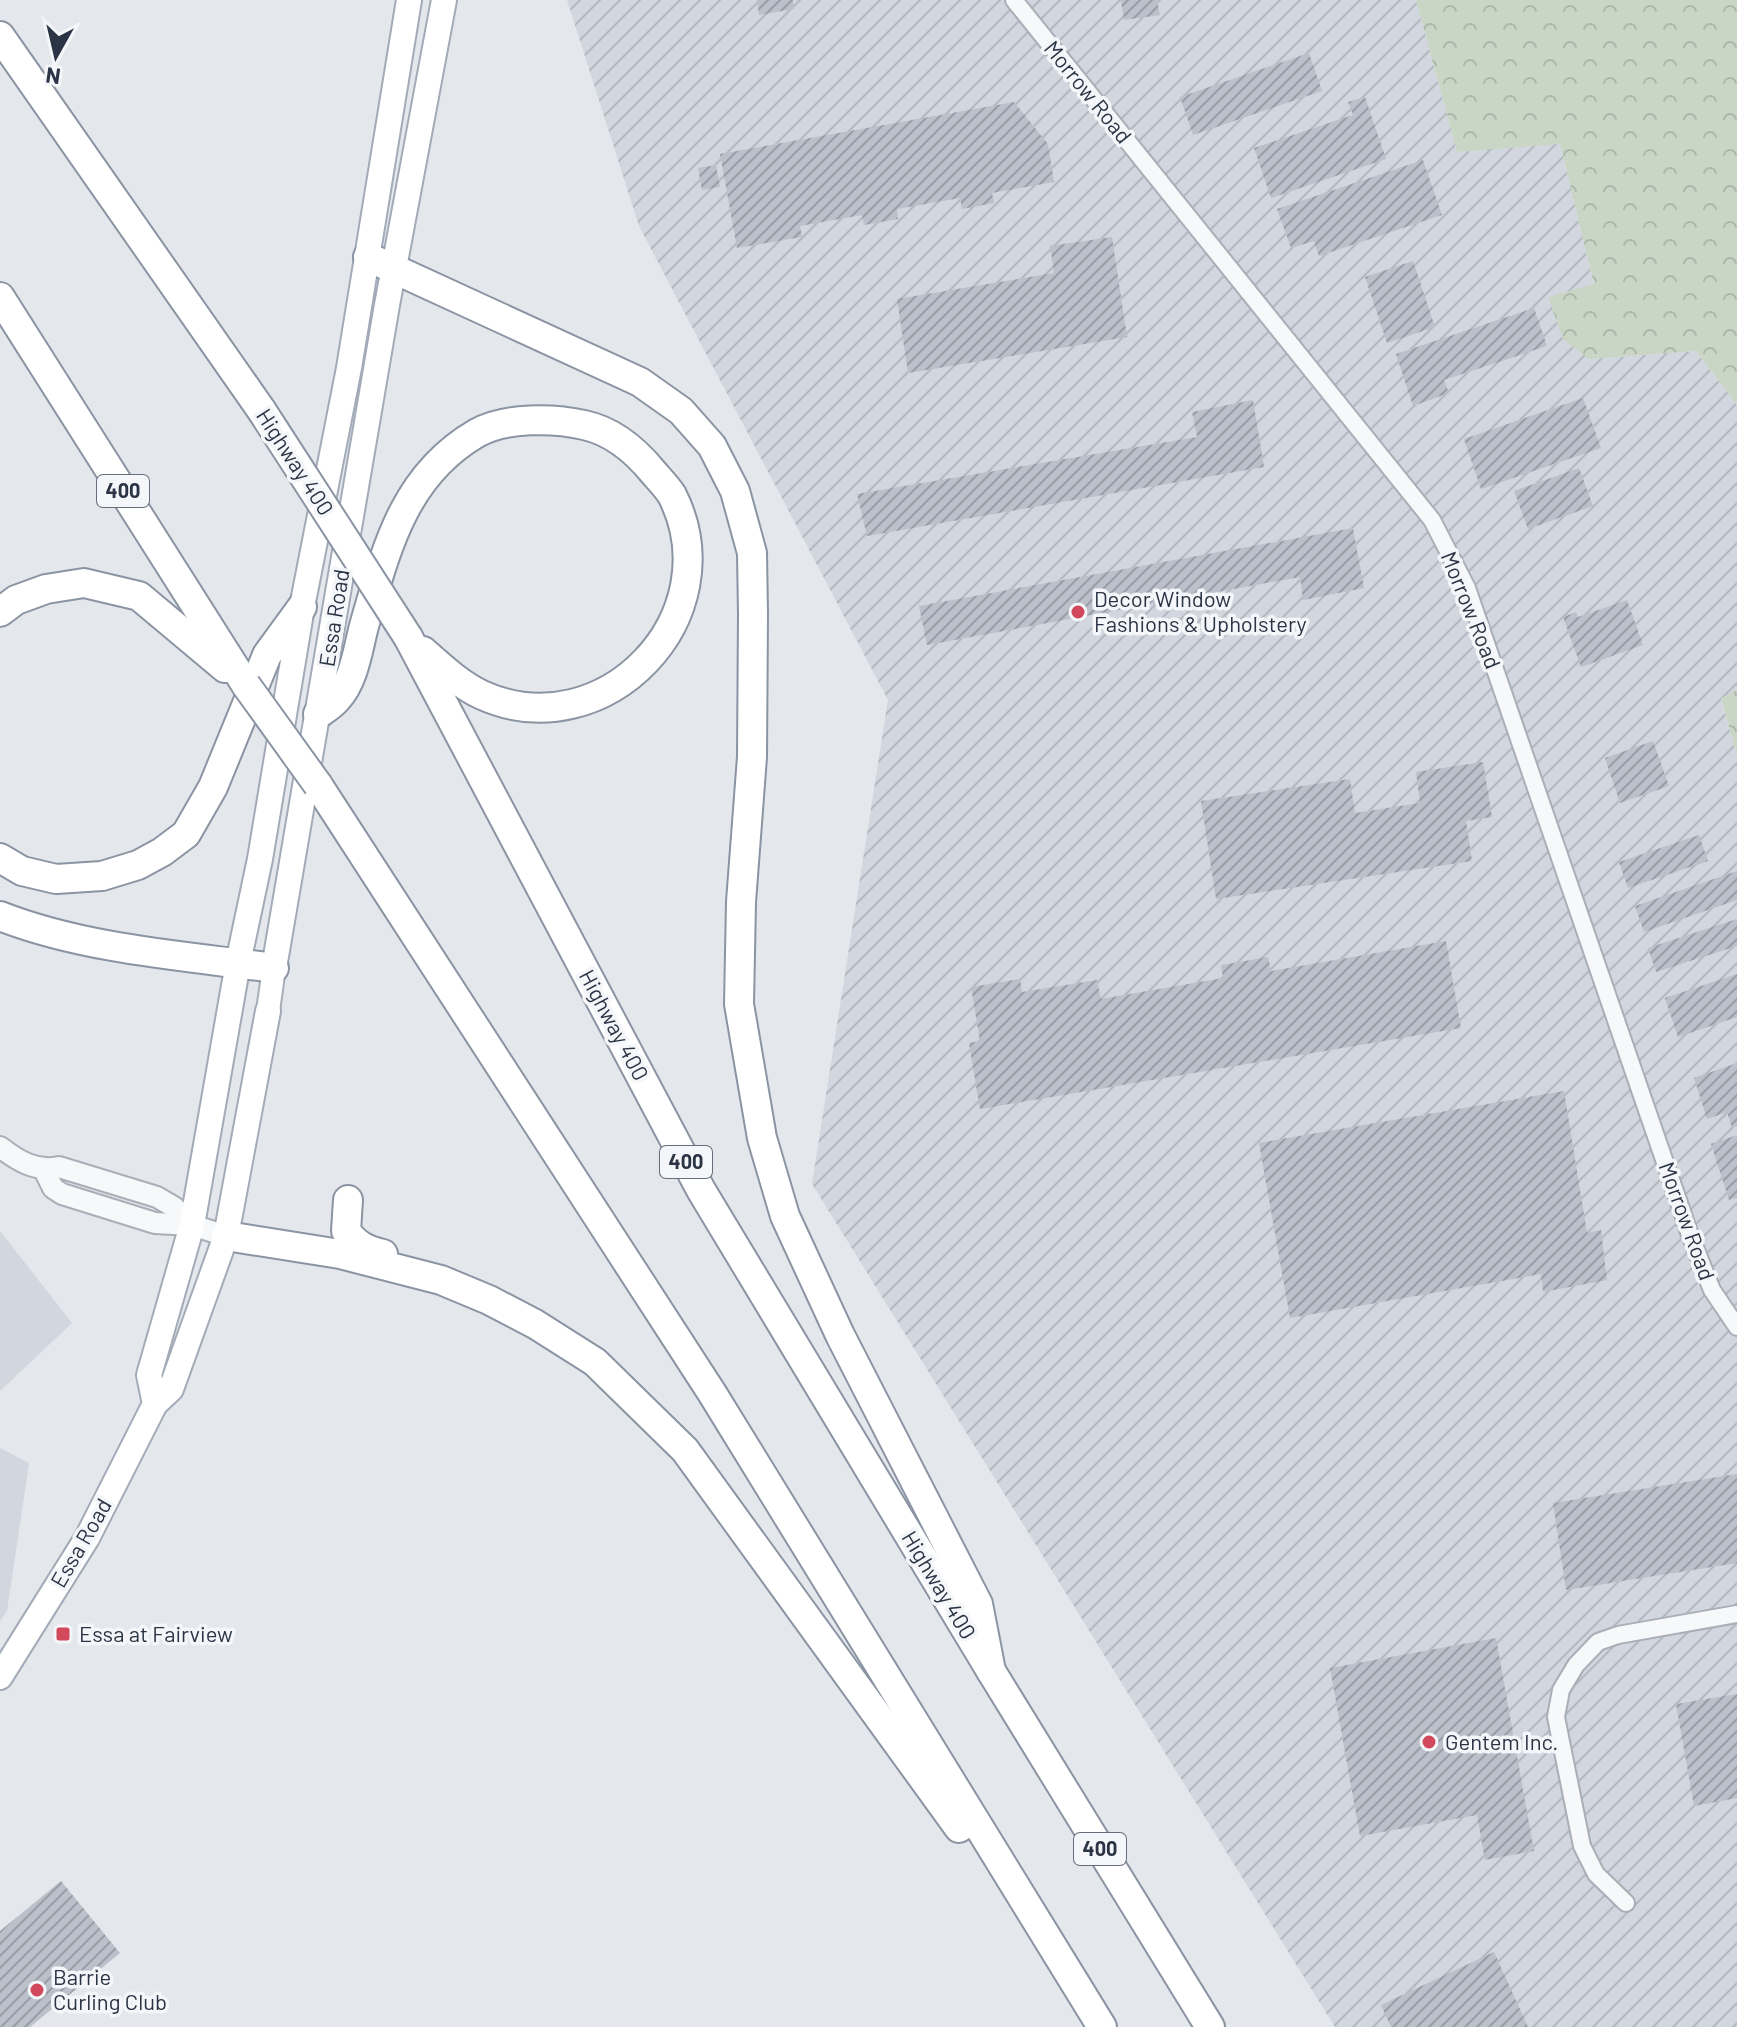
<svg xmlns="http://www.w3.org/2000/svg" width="1737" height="2027" font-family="Barlow,sans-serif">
	<defs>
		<pattern id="industrial-furrows" width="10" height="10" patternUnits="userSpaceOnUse" patternTransform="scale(2)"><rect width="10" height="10" fill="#d2d6de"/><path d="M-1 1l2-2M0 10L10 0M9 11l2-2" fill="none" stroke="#b4b8c0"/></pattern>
		<pattern id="forest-crowns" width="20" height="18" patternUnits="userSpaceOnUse" patternTransform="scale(2)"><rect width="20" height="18" fill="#c9d6c5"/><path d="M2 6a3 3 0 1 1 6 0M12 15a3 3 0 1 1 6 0" fill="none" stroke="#adb8ab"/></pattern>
		<pattern id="building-hatch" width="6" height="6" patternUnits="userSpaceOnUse" patternTransform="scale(2)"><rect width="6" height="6" fill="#bbc0ca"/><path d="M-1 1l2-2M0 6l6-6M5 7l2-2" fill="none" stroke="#989da6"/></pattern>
	</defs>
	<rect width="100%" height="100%" fill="#e4e7ec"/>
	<g fill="#d2d6de">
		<polygon points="0,1231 72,1323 0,1391"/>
		<polygon points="0,1448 29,1463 7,1611 0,1621"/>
	</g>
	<polygon fill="url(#industrial-furrows)" points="567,0 1416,0 1457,152 1560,143 1594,285 1589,359 1696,351 1737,405 1737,690 1721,699 1737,755 1737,2027 1335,2027 812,1184 888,700 639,226"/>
	<g fill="url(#forest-crowns)">
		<polygon points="1416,0 1737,0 1737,405 1696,351 1589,359 1563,339 1548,297 1594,284 1560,144 1457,152"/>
		<polygon points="1737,690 1737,755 1721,698"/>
	</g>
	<g fill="url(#building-hatch)">
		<polygon points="757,0 793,0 794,9 759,15"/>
		<polygon points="1121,0 1157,0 1160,15 1124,20"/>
		<polygon points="1309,53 1322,91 1193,135 1180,97"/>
		<polygon points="1365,97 1386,159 1271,198 1254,148 1353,115 1348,102"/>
		<polygon points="1014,102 1048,144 1054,182 992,193 994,203 962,209 960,198 897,209 898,219 864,225 862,215 800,226 802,237 737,248 720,154"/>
		<polygon points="1423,160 1442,215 1319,256 1314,241 1291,248 1277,209"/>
		<polygon points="716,165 720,187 702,190 698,168"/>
		<polygon points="1112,237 1127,337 908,373 897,299 1054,273 1050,246"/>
		<polygon points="1413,261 1435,327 1387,343 1365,277"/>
		<polygon points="1534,308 1547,346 1444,380 1449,393 1413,406 1396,354"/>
		<polygon points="1583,398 1601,448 1481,489 1464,439"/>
		<polygon points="1253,400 1264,467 867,536 857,494 1197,437 1192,412"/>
		<polygon points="1579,468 1593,506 1528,529 1514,491"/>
		<polygon points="1353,528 1364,588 1303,600 1300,577 927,645 919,606"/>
		<polygon points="1627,600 1643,645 1581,667 1563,617 1576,612 1578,617"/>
		<polygon points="1653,741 1669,786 1620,803 1605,758"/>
		<polygon points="1483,762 1492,817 1466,821 1472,861 1216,899 1201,801 1350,779 1355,813 1420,803 1416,772"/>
		<polygon points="1699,835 1708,861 1628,888 1619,862"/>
		<polygon points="1737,871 1737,900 1644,932 1635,906"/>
		<polygon points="1737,919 1737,946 1656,972 1648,948"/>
		<polygon points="1446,941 1461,1028 980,1109 969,1043 980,1041 971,987 1020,979 1022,992 1097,980 1101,999 1223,978 1221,965 1268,957 1271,971"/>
		<polygon points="1737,974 1737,1017 1678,1037 1665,998"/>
		<polygon points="1737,1063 1737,1126 1732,1128 1727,1112 1707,1119 1694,1078"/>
		<polygon points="1564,1091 1587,1233 1601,1230 1607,1280 1543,1292 1541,1274 1290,1318 1259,1143"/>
		<polygon points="1737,1135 1737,1198 1729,1200 1711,1144"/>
		<polygon points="1737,1474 1737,1563 1566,1590 1553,1503"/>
		<polygon points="1496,1638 1534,1851 1485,1860 1477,1815 1360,1836 1330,1668"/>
		<polygon points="1737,1694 1737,1798 1694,1806 1676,1704"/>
		<polygon points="61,1881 120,1953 30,2027 0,2027 0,1931"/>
		<polygon points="1494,1952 1528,2027 1391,2027 1381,2005"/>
	</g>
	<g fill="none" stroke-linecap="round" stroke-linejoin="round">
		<defs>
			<g id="minor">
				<polyline points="1014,0 1432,520 1467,588 1690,1235 1712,1290 1737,1327"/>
				<polyline points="1626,1903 1596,1874 1582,1846 1556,1717 1561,1690 1576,1665 1598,1642 1618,1635 1737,1614"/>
			</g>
			<g id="tertiary">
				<path d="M 0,1147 C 18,1161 36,1172 59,1167 L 157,1197 L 174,1207 L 192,1225"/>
				<polyline points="44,1170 53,1188 62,1194 155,1223 192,1225 226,1236"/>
			</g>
			<polyline id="secondary" points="268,1011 274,968"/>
			<g id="primary">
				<polyline points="274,968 387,305 444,0"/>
				<polyline points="155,1404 149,1375 192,1225 238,963 260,859 302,607 349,368 409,0"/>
				<polyline points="0,1677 87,1538 155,1404 171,1389 226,1236 268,1011"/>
			</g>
			<g id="motorway">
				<polyline points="0,36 262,411"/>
				<polyline points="368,257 640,382 681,411 712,446 735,491 752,553 753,614 752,757 741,902 739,1004 762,1138 785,1216 840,1335 978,1604 991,1671"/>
				<polyline points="0,297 246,685"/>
				<polyline points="0,612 16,600 46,589 84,583 139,596 225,668"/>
				<polyline points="408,637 701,1190 991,1671 1210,2027"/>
				<path d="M 318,714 C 324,710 332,705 337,699 C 354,681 358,649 364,626 C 386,550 403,476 477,433 C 505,417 554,418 584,425 C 612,431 635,450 653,472 C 659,479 667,487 672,495 C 733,616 604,750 482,695 C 460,685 441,667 423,651"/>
				<polyline points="318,785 712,1393 1102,2027"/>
				<polyline points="0,858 22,871 56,879 102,876 138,865 162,852 186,834 213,787 267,655 302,607"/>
				<path d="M 0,916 C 84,949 184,956 274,968"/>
				<path d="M 348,1200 L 346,1231 C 356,1245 366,1250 383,1254"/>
				<polyline points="226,1236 340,1254 441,1280 489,1300 535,1324 595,1362 685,1450 959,1828"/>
			</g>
		</defs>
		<use href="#minor" stroke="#a9aeb7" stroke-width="20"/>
		<use href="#tertiary" stroke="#a9aeb7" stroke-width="24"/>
		<use href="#secondary" stroke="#a9aeb7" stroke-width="26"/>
		<use href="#primary" stroke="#a3abb8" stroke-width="28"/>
		<use href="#motorway" stroke="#8b94a3" stroke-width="32"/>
		<use href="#minor" stroke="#f7f8fa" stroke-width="16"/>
		<use href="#tertiary" stroke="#f7f8fa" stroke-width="20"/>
		<use href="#secondary" stroke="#fff" stroke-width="22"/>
		<use href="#primary" stroke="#fff" stroke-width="24"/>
		<use href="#motorway" stroke="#fff" stroke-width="28"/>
		<defs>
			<g id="motorway-bridge">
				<polyline points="262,411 408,637"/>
				<polyline points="246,685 318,785"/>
			</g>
		</defs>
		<use href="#motorway-bridge" stroke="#8b94a3" stroke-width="32" stroke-linecap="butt"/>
		<use href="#motorway-bridge" stroke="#fff" stroke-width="28"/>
	</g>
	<g fill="#d1495b" stroke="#f4f6f9" stroke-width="3">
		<circle cx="1078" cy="612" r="8"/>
		<rect x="55" y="1626" width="16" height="16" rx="4"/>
		<circle cx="1429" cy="1742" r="8"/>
		<circle cx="37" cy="1990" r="8"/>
	</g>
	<g text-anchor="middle" stroke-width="7" stroke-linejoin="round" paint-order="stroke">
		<g fill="#f4f6f9" stroke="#676e7b" stroke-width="2">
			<rect x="97" y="475" width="52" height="32" rx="6"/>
			<rect x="660" y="1146" width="52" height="32" rx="6"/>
			<rect x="1074" y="1833" width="52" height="32" rx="6"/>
		</g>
		<g font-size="20" font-weight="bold" fill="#2b3445">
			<text x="123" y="498">400</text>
			<text x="686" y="1169">400</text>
			<text x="1100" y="1856">400</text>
		</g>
		<g font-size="22" fill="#2b3445" stroke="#f4f6f9">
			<text transform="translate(1088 92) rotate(51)" y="8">Morrow Road</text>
			<text transform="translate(295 462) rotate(57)" y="8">Highway 400</text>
			<text transform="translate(1471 610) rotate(68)" y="8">Morrow Road</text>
			<text transform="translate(334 618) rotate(-81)" y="8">Essa Road</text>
			<text transform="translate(614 1025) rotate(62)" y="8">Highway 400</text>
			<text transform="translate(1687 1221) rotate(70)" y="8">Morrow Road</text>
			<text transform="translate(81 1543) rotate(-60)" y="8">Essa Road</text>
			<text transform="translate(939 1585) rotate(59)" y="8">Highway 400</text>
		</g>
		<g font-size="22" fill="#2b3445" stroke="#f4f6f9" text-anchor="start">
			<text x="1094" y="607">Decor Window<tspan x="1094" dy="25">Fashions &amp; Upholstery</tspan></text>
			<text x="79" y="1642">Essa at Fairview</text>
			<text x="1445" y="1750">Gentem Inc.</text>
			<text x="53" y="1985">Barrie<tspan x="53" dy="25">Curling Club</tspan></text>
		</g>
	</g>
	<g transform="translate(56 56) rotate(188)" stroke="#f4f6f9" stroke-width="6" paint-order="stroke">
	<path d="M0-6L14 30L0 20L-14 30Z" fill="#2b3445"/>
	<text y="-12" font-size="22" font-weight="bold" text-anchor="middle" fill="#2b3445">N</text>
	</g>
</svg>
